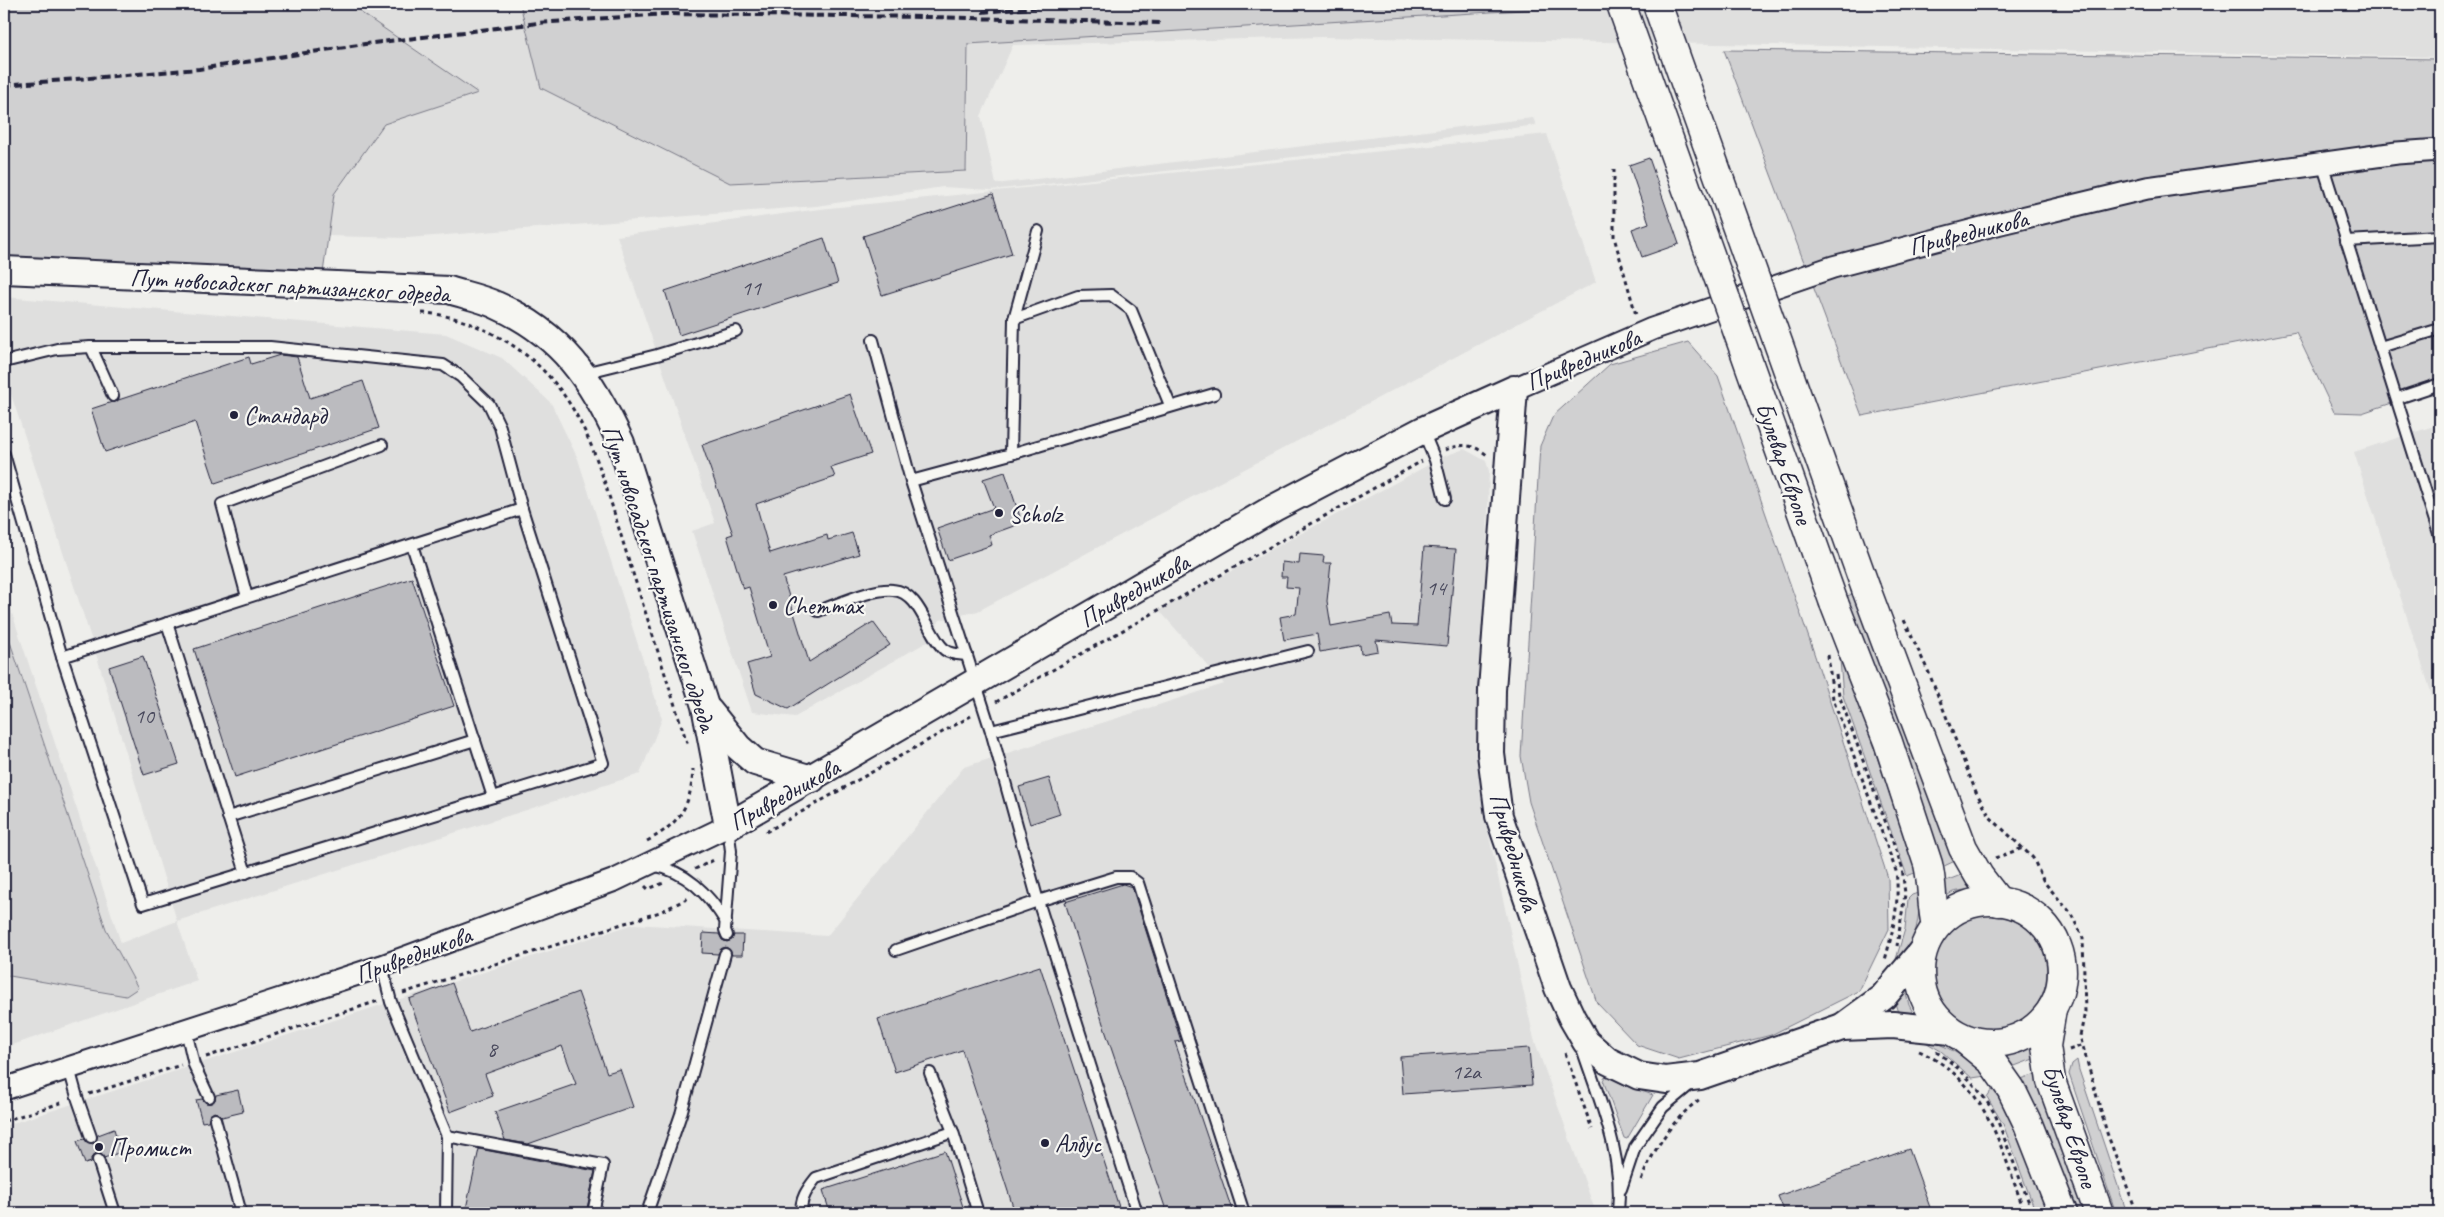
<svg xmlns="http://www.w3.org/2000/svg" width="2444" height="1217" font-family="Caveat,sans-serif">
	<rect width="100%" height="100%" fill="#eeeeeb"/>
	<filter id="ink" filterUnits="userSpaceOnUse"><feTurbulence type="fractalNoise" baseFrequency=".02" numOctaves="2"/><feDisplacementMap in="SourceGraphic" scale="10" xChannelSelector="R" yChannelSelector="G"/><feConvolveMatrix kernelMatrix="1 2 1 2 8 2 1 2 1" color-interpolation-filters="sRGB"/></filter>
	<g filter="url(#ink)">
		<g fill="#dfdfde">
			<polygon points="4,4 2440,4 2440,57 1324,37 1013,45 981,116 996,184 1533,118 1536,125 1348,151 991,190 943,187 816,206 408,238 4,228"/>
			<polygon points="1547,134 1596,282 978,611 940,620 927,642 795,717 752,712 692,531 715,523 617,236 820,209"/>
			<polygon points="4,297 446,334 502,358 551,403 578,459 662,719 640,774 177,921 197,981 4,1048 4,589 121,943 177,921 94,647 4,373"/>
			<polygon points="2440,424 2440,720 2354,452"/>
			<polygon points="1464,449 1486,461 1489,471 1481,789 1487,827 1534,1039 1596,1213 4,1213 4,1126 634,924 827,936 964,767 1224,684 1159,610 1445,456"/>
		</g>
		<g fill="#d0d0d1" stroke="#797986">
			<polygon points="4,4 363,4 360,12 478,93 384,124 334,194 323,273 4,257"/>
			<polygon points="520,4 1562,4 1572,7 968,44 966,171 730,183 541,88"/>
			<polygon points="1724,50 2440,59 2440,387 2362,413 2334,412 2296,332 1862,416"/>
			<polygon points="1688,342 1718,376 1812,647 1888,878 1889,929 1859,991 1771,1035 1679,1059 1637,1045 1597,1003 1529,802 1521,756 1540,446 1553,416 1610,364"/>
			<polygon points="1857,592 1957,860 1942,867 1845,597"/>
			<polygon points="4,624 106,929 138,988 126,996 4,975"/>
			<polygon points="1839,648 1917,872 1907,876 1843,696"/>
			<polygon points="1966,873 1976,888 1953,892 1943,898 1943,882"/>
			<path d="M 1921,892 C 1918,920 1917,948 1894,966 L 1905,929 L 1908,899 L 1912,895 Z"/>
			<circle cx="1990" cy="972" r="57"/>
			<polygon points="1905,990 1909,1005 1917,1020 1900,1019 1894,1000"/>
			<path d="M 1913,1035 C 1943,1044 1962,1053 1986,1076 L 1972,1078 L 1941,1051 Z"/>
			<polygon points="2036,1045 2036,1058 2012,1067 2003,1056 2020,1053"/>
			<polygon points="2077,1060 2079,1070 2127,1213 2116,1213 2069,1074 2072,1064"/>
			<polygon points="2036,1074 2040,1092 2097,1213 2074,1213 2021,1079"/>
			<polygon points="1606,1076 1627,1086 1653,1095 1627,1139 1624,1138 1603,1080"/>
			<polygon points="1997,1089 2007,1102 2050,1213 2036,1213 2003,1124 1987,1097 1991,1091"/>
		</g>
		<g fill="#bbbbbf" stroke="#22223b">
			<polygon points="1649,158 1679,244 1642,257 1632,229 1649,223 1629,165"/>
			<polygon points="993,194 1012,254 882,295 863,236"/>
			<polygon points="824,238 838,283 679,335 665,291"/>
			<polygon points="280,355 297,357 310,398 363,381 379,428 215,483 195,422 105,452 91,409 249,357 251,364"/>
			<polygon points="850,394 871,454 831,467 835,477 756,504 770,553 827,535 828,540 852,533 859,554 783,577 809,662 873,622 890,645 788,709 756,694 747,664 770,657 749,587 743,589 727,536 733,534 702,445"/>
			<polygon points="1005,472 1022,523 989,535 992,545 948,560 937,528 994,508 983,479"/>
			<polygon points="1424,547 1456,549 1447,646 1376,640 1378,651 1361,654 1360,645 1320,652 1317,634 1284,640 1280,617 1296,614 1299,588 1286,587 1287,577 1281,577 1282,562 1299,564 1300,554 1324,556 1323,563 1331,563 1327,601 1331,626 1390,615 1392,625 1417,626"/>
			<polygon points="412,578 454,706 235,777 194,649"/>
			<polygon points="143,656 179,764 144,775 109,667"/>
			<polygon points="1049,778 1060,814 1030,824 1019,787"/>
			<polygon points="1123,884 1132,887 1181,1041 1175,1042 1233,1213 1167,1213 1104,1027 1065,902"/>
			<polygon points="703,933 719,934 722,940 727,942 732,940 734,935 743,935 742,955 732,955 730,950 726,947 721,949 718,954 702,953"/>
			<polygon points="1040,966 1121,1213 1015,1213 962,1050 895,1072 878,1019"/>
			<polygon points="452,983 470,1032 578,992 607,1073 620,1069 633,1107 528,1144 505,1140 495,1112 576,1084 562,1046 485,1074 493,1096 450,1112 409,999"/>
			<polygon points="1529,1048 1532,1085 1403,1094 1400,1057"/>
			<polygon points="238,1090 243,1112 222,1117 219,1114 214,1112 210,1115 208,1121 202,1122 196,1100 202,1099 206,1103 211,1103 215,1100 216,1095"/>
			<polygon points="114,1129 121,1152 104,1158 100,1153 95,1154 91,1158 91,1162 85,1164 77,1141 84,1139 87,1142 93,1144 96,1141 98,1135"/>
			<polygon points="479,1149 595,1171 586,1213 465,1213"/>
			<polygon points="1909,1149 1932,1213 1785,1213 1778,1196"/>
			<polygon points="945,1151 965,1213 830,1213 823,1190"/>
		</g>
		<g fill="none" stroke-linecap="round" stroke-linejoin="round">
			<defs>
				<g id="service">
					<polyline points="2322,163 2440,537"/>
					<polyline points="2346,241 2440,236"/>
					<polyline points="1014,319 1078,296 1111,295 1131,310 1170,405"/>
					<polyline points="873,340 911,481 991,731 1038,901 1137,1213"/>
					<polyline points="91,347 113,396"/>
					<polyline points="2380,347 2440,329"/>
					<polyline points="4,362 57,349 91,347 270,347 443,365 460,376 489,404 500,427 522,509 603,763 493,797"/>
					<polyline points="584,373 657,355 736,331"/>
					<polyline points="2398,398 2440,384"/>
					<polyline points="1423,431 1435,460 1445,499"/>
					<polyline points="4,454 62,657 143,904 493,797 412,545"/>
					<polyline points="1011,454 1014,319 1038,231"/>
					<polyline points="911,481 1011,454 1214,394"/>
					<polyline points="247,597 222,504 382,445"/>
					<path d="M 818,611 C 839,604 872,588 893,590 C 921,592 927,635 945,650 C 951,655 960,654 967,655"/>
					<polyline points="167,623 246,873"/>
					<polyline points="62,657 522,509"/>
					<polyline points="991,731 1308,651"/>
					<polyline points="228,817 475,740"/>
					<path d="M 652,865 C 686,871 708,893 726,922"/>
					<polyline points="727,935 725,930 731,851 728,827"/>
					<polyline points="896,950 1038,901 1116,877 1130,877 1138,883 1244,1213"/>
					<polyline points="382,966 391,1002 447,1136 446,1213"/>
					<polyline points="186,1030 194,1065 209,1097"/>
					<path d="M 1582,1048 C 1600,1102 1624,1155 1618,1213"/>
					<polyline points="69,1068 77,1097 91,1137"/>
					<polyline points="930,1073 953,1132 978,1213"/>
					<polyline points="215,1119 241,1213"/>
					<polyline points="447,1136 603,1165 593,1213"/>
					<polyline points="98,1160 115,1213"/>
					<polyline points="1621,1189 1635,1147 1663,1107 1692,1083"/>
					<polyline points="647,1213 681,1114 725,954"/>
					<path d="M 802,1213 C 799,1200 808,1188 816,1178 L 953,1132"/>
				</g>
				<g id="minor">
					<polyline points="1514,389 1652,329 1833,267 2001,223 2147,188 2397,153 2440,150"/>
					<polyline points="4,1089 382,966 615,880 728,826"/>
				</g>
				<g id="tertiary">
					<path d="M 4,270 L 449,290 C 464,295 481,298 496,305 C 562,334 592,380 621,443 L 705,706 L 728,826 L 1274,508 L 1423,430 L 1514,389 L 1492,690 L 1491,754 L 1499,816 L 1558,988 L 1572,1018 L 1586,1042 L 1608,1061 L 1639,1076 L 1666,1080 L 1700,1076 L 1842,1027 L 1883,997 L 1922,951"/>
					<polyline points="709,711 738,747 755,762 812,779"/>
					<polyline points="1842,1027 1893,1025 1951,1031"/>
				</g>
				<g id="primary">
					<polyline points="1866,589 1963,848 1979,876 1999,902"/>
					<path d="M 1834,603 L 1888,742 L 1928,864 C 1933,885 1931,905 1936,926"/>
					<circle cx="1991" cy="972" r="71"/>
					<polyline points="2052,1009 2046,1046 2051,1081 2099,1213"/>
					<polyline points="1964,1039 1992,1062 2011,1089 2028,1124 2063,1213"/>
				</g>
			</defs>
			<use href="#service" stroke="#22223b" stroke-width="14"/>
			<use href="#minor" stroke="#22223b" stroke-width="25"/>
			<use href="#tertiary" stroke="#22223b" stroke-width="30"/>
			<use href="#primary" stroke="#22223b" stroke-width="31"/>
			<g stroke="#22223b" stroke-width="3" stroke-dasharray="4 4" stroke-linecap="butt">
				<polyline points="1614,169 1614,237 1636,315"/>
				<path d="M 422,313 C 448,314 473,323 497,336 C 587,385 600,472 629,561 C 649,623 668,684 688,746"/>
				<path d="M 1445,450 C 1462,443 1473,444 1487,455"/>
				<polyline points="1904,620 1929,673 1976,792 1990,817 2033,858 2044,882 2070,912 2083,938 2085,1012 2080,1036 2107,1133 2137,1213"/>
				<path d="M 1828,655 L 1833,699 L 1896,871 C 1900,902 1893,931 1885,960"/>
				<polyline points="1836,675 1839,695 1902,867 1905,894 1897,946"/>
				<polyline points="996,702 1422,461"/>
				<polyline points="766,832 971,716"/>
				<path d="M 647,841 C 680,823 691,807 693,769"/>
				<polyline points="1995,858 2023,848"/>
				<polyline points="695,869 716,859"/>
				<polyline points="645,886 648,889 664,883"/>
				<polyline points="403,993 660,912 689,898"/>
				<polyline points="2069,1050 2083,1045"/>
				<path d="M 1919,1051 C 1988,1082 2001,1149 2025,1213"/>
				<path d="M 1936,1052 C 1960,1066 1981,1091 1995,1114 L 2033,1213"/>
				<polyline points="1565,1053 1592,1129"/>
				<polyline points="206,1057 378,1001"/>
				<polyline points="89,1094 181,1065"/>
				<polyline points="4,1121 64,1102"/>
				<path d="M 1641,1180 C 1655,1147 1672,1120 1700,1099"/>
			</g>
			<use href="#service" stroke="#f6f6f2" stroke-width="10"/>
			<use href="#minor" stroke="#f6f6f2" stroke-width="21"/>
			<use href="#tertiary" stroke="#f6f6f2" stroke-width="26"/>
			<use href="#primary" stroke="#f6f6f2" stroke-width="28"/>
			<g stroke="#22223b" stroke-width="4" stroke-dasharray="8 4" stroke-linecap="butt">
				<polyline points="982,12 1077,4"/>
				<polyline points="4,85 199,69 365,44 538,23 665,14 930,17 1161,23"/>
			</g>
			<defs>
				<g id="primary-bridge">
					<polyline points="1621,4 1834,603"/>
					<polyline points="1657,4 1866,589"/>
				</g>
			</defs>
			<use href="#primary-bridge" stroke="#22223b" stroke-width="31" stroke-linecap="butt"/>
			<use href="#primary-bridge" stroke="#f6f6f2" stroke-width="28"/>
		</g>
	</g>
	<g fill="#22223b" stroke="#f6f6f2" stroke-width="2">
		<circle cx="234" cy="415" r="5"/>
		<circle cx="999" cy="513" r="5"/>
		<circle cx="773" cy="605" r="5"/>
		<circle cx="1045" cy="1143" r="5"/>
		<circle cx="99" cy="1147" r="5"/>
	</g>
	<g text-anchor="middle" stroke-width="4.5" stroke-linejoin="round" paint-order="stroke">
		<g font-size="22" fill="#48485c">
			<text x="751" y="295">11</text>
			<text x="1436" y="595">14</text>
			<text x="144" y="723">10</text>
			<text x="492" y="1056">8</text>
			<text x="1466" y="1079">12a</text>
		</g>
		<g font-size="25" fill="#22223b" stroke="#f6f6f2">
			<text transform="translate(1968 232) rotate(-14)" y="9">Привредникова</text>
			<text transform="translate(290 285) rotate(3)" y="9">Пут новосадског партизанског одреда</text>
			<text transform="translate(1583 359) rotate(-23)" y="9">Привредникова</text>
			<text transform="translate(1785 463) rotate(71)" y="9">Булевар Европе</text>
			<text transform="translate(660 578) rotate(72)" y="9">Пут новосадског партизанског одреда</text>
			<text transform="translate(1134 590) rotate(-30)" y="9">Привредникова</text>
			<text transform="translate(784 794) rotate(-29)" y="9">Привредникова</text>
			<text transform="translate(1515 852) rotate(74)" y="9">Привредникова</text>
			<text transform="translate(413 954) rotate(-20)" y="9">Привредникова</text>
			<text transform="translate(2071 1126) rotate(72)" y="9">Булевар Европе</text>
		</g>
		<g font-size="25" fill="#22223b" stroke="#f6f6f2" text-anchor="start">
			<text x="244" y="424">Стандард</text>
			<text x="1009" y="522">Scholz</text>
			<text x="783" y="614">Chemmax</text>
			<text x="1055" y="1152">Албус</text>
			<text x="109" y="1156">Промист</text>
		</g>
	</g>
	<rect width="2444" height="1217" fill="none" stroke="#f6f6f2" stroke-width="20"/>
	<rect x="10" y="10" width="2424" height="1197" fill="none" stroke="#22223b" stroke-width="2" filter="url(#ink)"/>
</svg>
